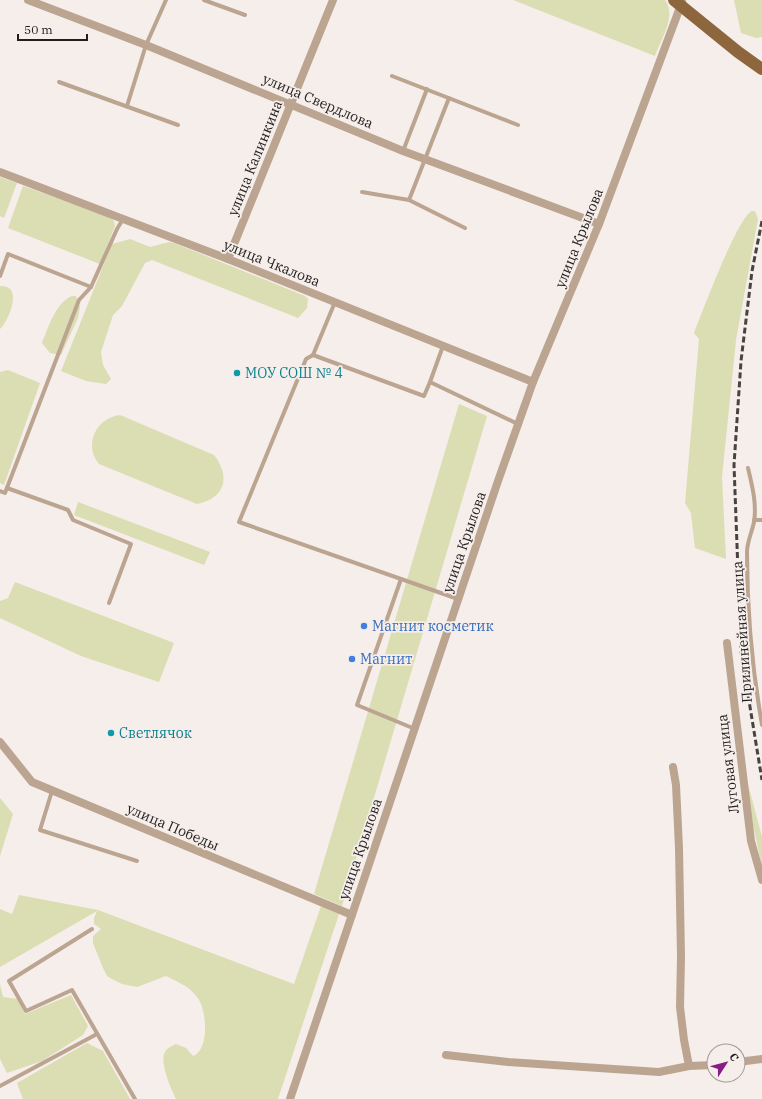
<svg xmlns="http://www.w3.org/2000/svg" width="762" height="1099" font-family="'IBM Plex Serif',serif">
	<rect width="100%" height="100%" fill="#f6eeeb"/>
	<g fill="#dbddb2">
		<path d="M 513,0 L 665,0 C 677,16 661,39 655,56 Z"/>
		<polygon points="734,0 762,0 762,37 756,38 741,33"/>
		<polygon points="0,177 17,183 4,218 0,216"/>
		<polygon points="23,186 109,216 114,221 115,226 100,264 8,228"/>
		<path d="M 752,211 L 755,211 L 758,219 L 736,340 L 722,477 L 726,559 L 695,548 L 691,513 L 685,503 L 699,339 L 694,333 C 702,313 737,218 752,211 Z"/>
		<polygon points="130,239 150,247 169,242 174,243 305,296 308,299 307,308 298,318 152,260 145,263 122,306 113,315 101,352 103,365 111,379 106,384 86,381 61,371 112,244"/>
		<path d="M 0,286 C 24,284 9,320 0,329 Z"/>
		<path d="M 72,296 L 76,296 L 80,307 L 78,318 L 61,355 L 50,353 L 42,343 C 48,328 56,302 72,296 Z"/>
		<polygon points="8,370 40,383 4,485 0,483 0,372"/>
		<polygon points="459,404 487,416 342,906 314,894"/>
		<path d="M 120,415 L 214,455 C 231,477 225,498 197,504 L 99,464 C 83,445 96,418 120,415 Z"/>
		<polygon points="78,502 210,552 204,565 74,515"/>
		<polygon points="15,582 174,643 159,682 81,656 0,618 0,601 8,598"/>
		<polygon points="748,784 762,837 762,866 749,807"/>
		<polygon points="0,798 13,814 0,856"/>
		<path d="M 19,895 L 98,910 L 294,984 L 321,906 L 339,914 L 278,1099 L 176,1099 C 171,1089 159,1061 165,1052 C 167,1048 172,1046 176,1044 L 186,1048 L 193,1056 C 210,1050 207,1009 197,997 C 189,986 178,982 166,976 L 137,987 L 122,984 L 112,979 L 107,976 L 103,968 L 93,943 L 93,936 L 101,929 L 94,924 L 94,918 L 97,911 L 0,967 L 0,909 L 12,914 Z"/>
		<polygon points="0,984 3,997 18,999 25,1014 71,995 88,1026 83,1035 42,1061 7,1073 0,1059"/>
		<polygon points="87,1043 103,1051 130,1099 23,1099 17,1083"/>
	</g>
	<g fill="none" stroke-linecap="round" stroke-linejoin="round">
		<g stroke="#bca590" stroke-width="4">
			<polyline points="204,0 245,15"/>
			<polyline points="392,76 518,125"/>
			<polyline points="59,82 178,125"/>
			<polyline points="127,106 146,45 166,0"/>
			<polyline points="403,151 427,89"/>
			<polyline points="362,192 409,200 465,228"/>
			<polyline points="409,200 449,98"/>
			<polyline points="0,276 8,254 91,287"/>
			<polyline points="335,302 313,355 424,396 430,382"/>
			<polyline points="443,346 430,382 518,424"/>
			<polyline points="313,355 306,359 239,522 458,599"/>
			<path d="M 748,468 C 752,485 757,504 754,522 C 752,532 747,542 747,552 C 747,609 752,668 762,725"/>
			<polyline points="7,488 68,510 73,520 131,544 109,603"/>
			<polyline points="0,491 5,493 79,300 91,287 117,229 123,219"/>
			<polyline points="754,520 762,520"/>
			<polyline points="401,579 357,705 415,729"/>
			<polyline points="52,791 40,830 137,861"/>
			<polyline points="92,929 9,981 26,1011 72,990 135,1099"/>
			<polyline points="0,1086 97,1034"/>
		</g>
		<g stroke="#bca590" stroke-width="8">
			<polyline points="28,0 146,45 403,151 599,224"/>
			<polyline points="0,172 228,259 533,382"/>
			<polyline points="228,259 333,0"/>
			<polyline points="727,643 751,841 762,880"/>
			<polyline points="0,742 32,782 352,915"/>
			<polyline points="673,767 676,785 679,848 681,957 680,1007 684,1040 689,1066"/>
			<polyline points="446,1055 508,1062 659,1072 689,1066 714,1065"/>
			<polyline points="738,1062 762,1059"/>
			<polyline points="290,1099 498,481 533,382 599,224 682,2"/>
		</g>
		<polyline stroke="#8e663e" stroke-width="12" points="674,0 738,52 762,69"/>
		<polyline stroke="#464341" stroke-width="3" stroke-dasharray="6 3" stroke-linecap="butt" points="762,221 752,271 741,361 734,465 741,652 762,780"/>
	</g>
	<g fill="#0f9aa8" stroke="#f6eeeb" stroke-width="1.5">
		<circle cx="237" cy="373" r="4"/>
		<circle cx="111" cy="733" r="4"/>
	</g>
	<g fill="#3f7fe0" stroke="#f6eeeb" stroke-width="1.5">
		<circle cx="364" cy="626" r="4"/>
		<circle cx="352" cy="659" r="4"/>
	</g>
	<g text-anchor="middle" stroke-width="3.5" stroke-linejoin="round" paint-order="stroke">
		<g font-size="14" fill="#211e1d" stroke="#f6eeeb">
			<text transform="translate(318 101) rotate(23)" y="5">улица Свердлова</text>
			<text transform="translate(255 158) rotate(-68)" y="5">улица Калинкина</text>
			<text transform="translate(579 238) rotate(-68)" y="5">улица Крылова</text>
			<text transform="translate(272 263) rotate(22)" y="5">улица Чкалова</text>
			<text transform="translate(464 542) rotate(-71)" y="5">улица Крылова</text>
			<text transform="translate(742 632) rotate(-94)" y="5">Прилинейная улица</text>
			<text transform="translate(728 764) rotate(-97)" y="5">Луговая улица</text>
			<text transform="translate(173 827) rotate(23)" y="5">улица Победы</text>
			<text transform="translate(360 849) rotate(-71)" y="5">улица Крылова</text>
		</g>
		<g font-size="14" fill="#0d838f" stroke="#f6eeeb" text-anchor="start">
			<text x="245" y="378">МОУ СОШ № 4</text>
			<text x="119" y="738">Светлячок</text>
		</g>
		<g font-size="14" fill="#366cbe" stroke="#f6eeeb" text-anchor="start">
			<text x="372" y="631">Магнит косметик</text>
			<text x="360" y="664">Магнит</text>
		</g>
	</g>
	<g transform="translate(726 1063) rotate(54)"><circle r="19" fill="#f6eeeb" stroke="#a19b99"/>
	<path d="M0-3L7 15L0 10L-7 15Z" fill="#871e85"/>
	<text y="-6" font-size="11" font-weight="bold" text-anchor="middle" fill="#211e1d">С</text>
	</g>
	<path d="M18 34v6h69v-6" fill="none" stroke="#211e1d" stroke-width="2"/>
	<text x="24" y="34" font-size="12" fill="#211e1d" stroke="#f6eeeb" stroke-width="3" paint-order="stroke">50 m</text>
</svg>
